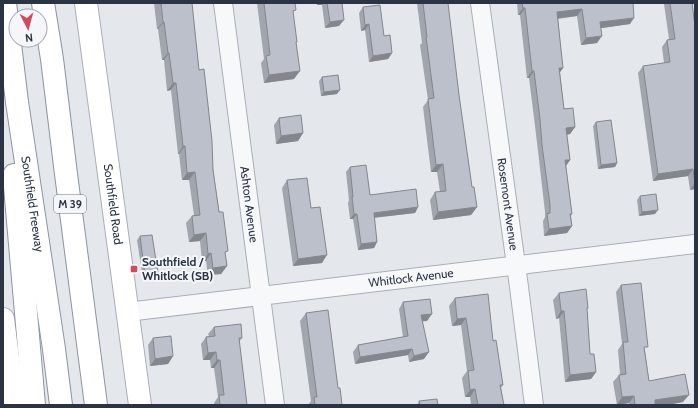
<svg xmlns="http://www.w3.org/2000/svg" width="698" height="408" font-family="Cabin,sans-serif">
	<rect width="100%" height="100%" fill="#e4e7ec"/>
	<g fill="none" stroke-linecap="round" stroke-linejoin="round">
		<defs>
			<g id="street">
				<path id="s1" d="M 223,3 L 275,405"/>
				<path id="s2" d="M 480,3 L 519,287 L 534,405"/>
				<path id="s3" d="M 127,312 L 695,244"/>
			</g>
			<g id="secondary">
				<path id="s4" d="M 86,3 L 140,405"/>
				<polyline points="3,319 14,405"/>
			</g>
			<g id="highway">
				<path id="s5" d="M 5,3 L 17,102 L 54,349 L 61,405"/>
				<polyline points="43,3 52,59 66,174 96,405"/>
				<polyline points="14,175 34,405"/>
			</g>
		</defs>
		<use href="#street" stroke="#a9aeb7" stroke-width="20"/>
		<use href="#secondary" stroke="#a9aeb7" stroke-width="24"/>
		<use href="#highway" stroke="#8b94a3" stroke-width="24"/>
		<use href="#street" stroke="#f7f8fa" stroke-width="18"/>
		<use href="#secondary" stroke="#fff" stroke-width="22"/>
		<use href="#highway" stroke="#fff" stroke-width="22"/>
	</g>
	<g fill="#a1a5ae">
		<polygon points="154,3 192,3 199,70 227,266 221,274 208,275 206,261 202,261 200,241 189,242 186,223 192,216 194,215 189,180 182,180 179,154 178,154 171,90 167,91 164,60 162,60 158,29 157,29"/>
		<polygon points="257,3 295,3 293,14 296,43 294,79 264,83 261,63 264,59"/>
		<polygon points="317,3 342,3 339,26 325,28 322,5 317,5"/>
		<polygon points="417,3 445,3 472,187 477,207 471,215 433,220 430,200 435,192 440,192 437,172 431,172 423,107 428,100 420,45 422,43"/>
		<polygon points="517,3 633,3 630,24 601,28 597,43 581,45 577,16 558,19 563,68 560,72 564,109 575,127 570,134 567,135 570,160 566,166 572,214 571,216 572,226 567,233 544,236 543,221 545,217 545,212 538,151 535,126 529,78 527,78 520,15 518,15"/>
		<polygon points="657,3 692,3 695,26 695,189 690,190 688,176 653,181 638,73 643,66 664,63 662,47 667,40 669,39 664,4 657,4"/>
		<polygon points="363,7 384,36 392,53 388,59 369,62 365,30 361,31 359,13"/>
		<polygon points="322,77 337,94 321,96 319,81"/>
		<polygon points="279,118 303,133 298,141 276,144 274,125"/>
		<polygon points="596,122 617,163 615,167 598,169 593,126"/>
		<polygon points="350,167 370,195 418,207 415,213 374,218 377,242 374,248 358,250 353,219 350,219 348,203 349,200 346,172"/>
		<polygon points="287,180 311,208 322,263 293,266 282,188"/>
		<polygon points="640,196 655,214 639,216 637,200"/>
		<polygon points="140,236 155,277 143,279 137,240"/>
		<polygon points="621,285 645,351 649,381 683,402 667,405 629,405 629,403 617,405 613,382 619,375 620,374 618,350 622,344 616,292"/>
		<polygon points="559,293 588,308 587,310 590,354 596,372 591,379 565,382 559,318 556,319 553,300"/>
		<polygon points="455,298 493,341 503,385 501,388 504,405 471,405 470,397 465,397 462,378 467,371 461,325 452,326 449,306"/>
		<polygon points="403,302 427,321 422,321 424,359 409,362 408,355 355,364 353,352 358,345 403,337 399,309"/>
		<polygon points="306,313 338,388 342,405 308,405 311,401 300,321"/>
		<polygon points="214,327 242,338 239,342 247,405 214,405 214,403 218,397 214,368 211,368 210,360 203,360 201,344 206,337 209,336 208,334"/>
		<polygon points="153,338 173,356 168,364 150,366 148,345"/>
		<polygon points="419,401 438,405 417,405"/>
	</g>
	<g fill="#83868d">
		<polygon points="318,3 323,3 322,5 317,5"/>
		<polygon points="658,3 665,3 657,4"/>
		<polygon points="523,8 525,8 520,15 518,15"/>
		<polygon points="582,9 577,16 552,19 557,12"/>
		<polygon points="634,18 630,24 595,29 600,22"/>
		<polygon points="344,20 339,26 325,28 330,22"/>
		<polygon points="163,22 164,22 158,29 157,29"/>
		<polygon points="369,24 365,30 361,31 365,25"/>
		<polygon points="602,36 597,43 581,45 586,38"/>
		<polygon points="168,53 169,53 164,60 162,60"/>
		<polygon points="392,53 388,59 369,62 373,56"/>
		<polygon points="559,68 563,68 558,75"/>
		<polygon points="300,71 294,79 264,83 269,75"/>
		<polygon points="532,71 534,71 529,78 527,78"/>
		<polygon points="173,83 176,83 171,90 167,91"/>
		<polygon points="340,90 337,94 321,96 324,92"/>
		<polygon points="575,127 570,134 561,135 566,128"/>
		<polygon points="303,133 298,141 276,144 281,136"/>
		<polygon points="183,146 185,146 179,154 178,154"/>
		<polygon points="565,160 570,160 565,167"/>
		<polygon points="617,163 615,167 598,169 601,165"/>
		<polygon points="443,164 437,172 431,172 436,165"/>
		<polygon points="693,169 688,176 653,181 658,174"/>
		<polygon points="195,172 189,180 182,180 187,173"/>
		<polygon points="695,183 695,189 690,190"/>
		<polygon points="418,207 415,213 370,218 374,213"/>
		<polygon points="477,207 471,215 433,220 438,212"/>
		<polygon points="658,210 655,214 639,216 642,212"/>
		<polygon points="354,214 357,214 353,219 350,219"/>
		<polygon points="572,226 567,233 544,236 549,229"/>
		<polygon points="206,233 200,241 189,242 194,235"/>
		<polygon points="377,242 374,248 358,250 361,244"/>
		<polygon points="211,253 206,261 202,261 208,254"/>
		<polygon points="327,255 322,263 293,266 298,259"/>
		<polygon points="227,266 221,274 208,275 213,268"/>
		<polygon points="158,273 155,277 143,279 145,275"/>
		<polygon points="561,311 564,311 559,318 556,319"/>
		<polygon points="432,314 427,321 417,322 421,315"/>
		<polygon points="466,318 461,325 452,326 457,319"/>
		<polygon points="412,349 408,355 355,364 360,357"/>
		<polygon points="216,352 210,360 203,360 208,353"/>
		<polygon points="429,352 424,359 409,362 414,356"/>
		<polygon points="173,356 168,364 150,366 155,359"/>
		<polygon points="217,360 220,360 214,368 211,368"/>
		<polygon points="596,372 591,379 565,382 570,375"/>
		<polygon points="475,389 470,397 465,397 470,390"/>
		<polygon points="689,395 683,402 667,405 652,405 655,400"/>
		<polygon points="634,396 629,403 617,405 622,397"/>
	</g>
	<g fill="#bbc0ca" stroke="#83868d">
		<polygon points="161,3 192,3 199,70 204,69 212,141 213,170 219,212 223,212 228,251 225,252 227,266 213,268 211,253 208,254 206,233 194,235 192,216 200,215 195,172 187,173 185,146 183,146 176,83 173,83 169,53 168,53 164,22 163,22"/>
		<polygon points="264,3 295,3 296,10 293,11 297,42 296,42 300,71 269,75 266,56 270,55"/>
		<polygon points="327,3 342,3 344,20 330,22"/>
		<polygon points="423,3 448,3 459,95 472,187 474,187 477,207 438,212 435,192 446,191 443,164 436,165 428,99 434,98 426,37 427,37"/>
		<polygon points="522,3 633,3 634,18 600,22 602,36 586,38 582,9 557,12 563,68 559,68 564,109 573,108 575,127 566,128 570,160 565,160 572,214 570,214 572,226 549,229 547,214 550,213 550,205 542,145 540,119 534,71 532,71 525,8 523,8"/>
		<polygon points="670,3 692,3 695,26 695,183 693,169 658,174 643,66 670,62 667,40 675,39"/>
		<polygon points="380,5 384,36 390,35 392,53 373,56 369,24 365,25 363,7"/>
		<polygon points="338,75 340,90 324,92 322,77"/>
		<polygon points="301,115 303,133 281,136 279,118"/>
		<polygon points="611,120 617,163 601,165 596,122"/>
		<polygon points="366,165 370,195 416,189 418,207 374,213 377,242 361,244 357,214 354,214 352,197 353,197 350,167"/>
		<polygon points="307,178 311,208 320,207 327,255 298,259 287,180"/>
		<polygon points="656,194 658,210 642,212 640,196"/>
		<polygon points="152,235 158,273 145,275 140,236"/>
		<polygon points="641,283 648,347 644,347 649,381 685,374 689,395 655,400 655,405 635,405 634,396 622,397 619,375 626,374 623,342 628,342 621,285"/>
		<polygon points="586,289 588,308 587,308 590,354 594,354 596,372 570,375 564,311 561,311 559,293"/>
		<polygon points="488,294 493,341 496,340 503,385 500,385 504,405 478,405 475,389 470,390 468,371 474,370 466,318 457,319 455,298"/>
		<polygon points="430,299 432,314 421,315 429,352 414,356 412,349 360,357 358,345 408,336 403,302"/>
		<polygon points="328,310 338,388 340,388 342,405 315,405 314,397 317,397 306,313"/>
		<polygon points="241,324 242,338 239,338 247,405 220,405 219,395 224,395 220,360 217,360 216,352 208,353 206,337 215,336 214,327"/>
		<polygon points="171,336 173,356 155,359 153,338"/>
		<polygon points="437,399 438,405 420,405 419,401"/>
	</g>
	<rect fill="#d1495b" stroke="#f4f6f9" stroke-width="1.5" x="130" y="265" width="8" height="8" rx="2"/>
	<g text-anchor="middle" stroke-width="4" stroke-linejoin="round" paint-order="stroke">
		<rect fill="#f4f6f9" stroke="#676e7b" stroke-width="1" x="54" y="195" width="32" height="18" rx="3"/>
		<g font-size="11" font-weight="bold" fill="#2b3445">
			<text x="70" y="208">M 39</text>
		</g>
		<g font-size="12" fill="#2b3445" stroke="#f4f6f9">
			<text dy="4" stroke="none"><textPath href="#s5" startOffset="203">Southfield Freeway</textPath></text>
			<text dy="4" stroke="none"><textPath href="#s4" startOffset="203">Southfield Road</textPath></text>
			<text dy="4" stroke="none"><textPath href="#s1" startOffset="203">Ashton Avenue</textPath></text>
			<text dy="4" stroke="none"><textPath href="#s2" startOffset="203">Rosemont Avenue</textPath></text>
			<text dy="4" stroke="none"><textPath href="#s3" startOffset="286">Whitlock Avenue</textPath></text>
		</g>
		<g font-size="12" font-weight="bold" fill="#2b3445" stroke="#f4f6f9" text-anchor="start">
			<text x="142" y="266">Southfield /<tspan x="142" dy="14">Whitlock (SB)</tspan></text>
		</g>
	</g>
	<rect width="698" height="408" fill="none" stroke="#2b3445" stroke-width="8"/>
	<g transform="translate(28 28) rotate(174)"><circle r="19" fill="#f4f6f9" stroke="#a4a8b1"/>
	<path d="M0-3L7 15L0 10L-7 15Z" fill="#d1495b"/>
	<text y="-6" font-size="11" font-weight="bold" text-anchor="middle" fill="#2b3445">N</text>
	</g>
</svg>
